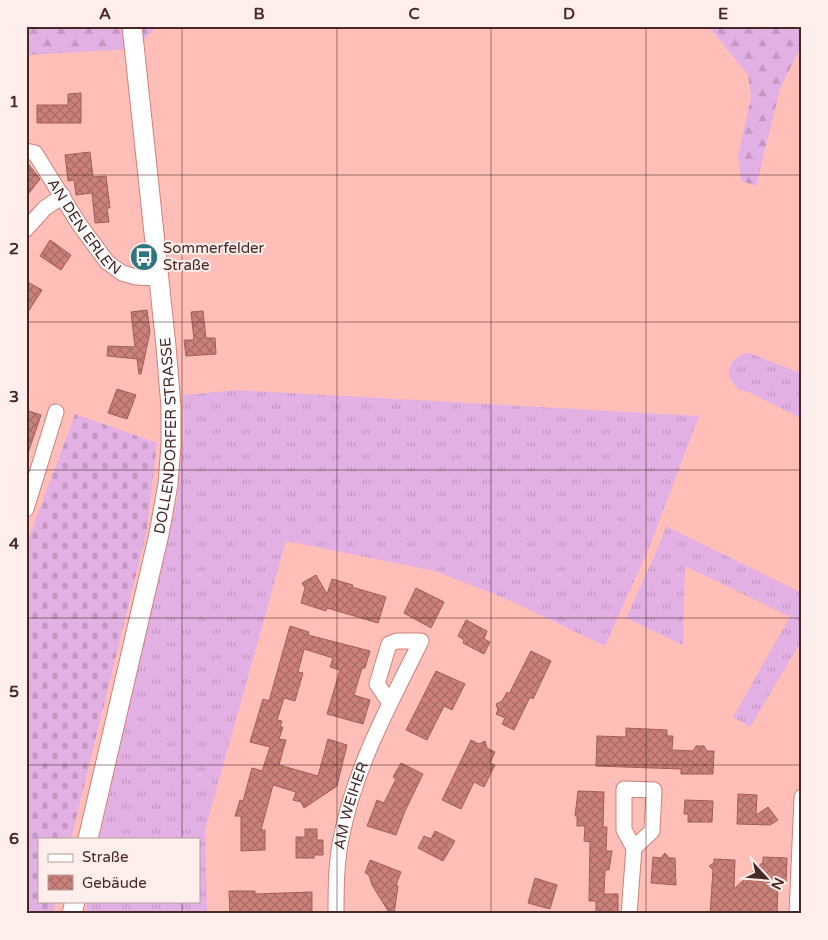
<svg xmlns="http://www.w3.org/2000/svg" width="828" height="940" font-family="'Varela Round',sans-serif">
	<defs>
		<pattern id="grass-tufts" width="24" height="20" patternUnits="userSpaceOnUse" patternTransform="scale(1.25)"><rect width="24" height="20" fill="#e3b0e4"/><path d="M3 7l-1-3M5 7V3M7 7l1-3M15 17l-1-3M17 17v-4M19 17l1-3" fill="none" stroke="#c497c3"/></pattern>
		<pattern id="forest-firs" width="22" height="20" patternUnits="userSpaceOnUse" patternTransform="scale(1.25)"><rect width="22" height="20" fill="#e3b0e4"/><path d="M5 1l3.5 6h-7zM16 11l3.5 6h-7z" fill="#c497c3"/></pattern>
		<pattern id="cemetery-stones" width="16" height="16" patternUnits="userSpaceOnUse" patternTransform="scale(1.25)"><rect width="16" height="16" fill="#e3b0e4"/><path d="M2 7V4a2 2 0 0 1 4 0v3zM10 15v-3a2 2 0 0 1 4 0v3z" fill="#c497c3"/></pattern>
		<pattern id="building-cross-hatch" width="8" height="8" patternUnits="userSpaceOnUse" patternTransform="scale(1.25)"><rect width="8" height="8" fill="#cb817a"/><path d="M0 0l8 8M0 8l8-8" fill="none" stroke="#a76a64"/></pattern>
	</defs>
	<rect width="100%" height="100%" fill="#ffbfb8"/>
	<g fill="url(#grass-tufts)">
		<polygon points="750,353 802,374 802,419 750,393 738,389 729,378 729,369 733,361 742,354"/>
		<polygon points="237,390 699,416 649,548 605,646 509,600 435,571 286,541 205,830 207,914 85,914 87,901 199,901 199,839 99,839 177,499 184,434 183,395"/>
		<polygon points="666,526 802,593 802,640 750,727 733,717 790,617 685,566 683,645 626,618 656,552"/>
	</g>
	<g fill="url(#forest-firs)">
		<polygon points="26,26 158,26 134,49 26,55"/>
		<polygon points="708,26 802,26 802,44 780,89 756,186 741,181 738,155 751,98 748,75"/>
	</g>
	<polygon fill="url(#cemetery-stones)" points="75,414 157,443 147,530 71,839 39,839 39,901 56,901 53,914 40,914 26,908 26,546"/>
	<g fill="url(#building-cross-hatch)" stroke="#a45d57">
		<polygon points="81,93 81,123 37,123 37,105 68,105 68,94"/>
		<polygon points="90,152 93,177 106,176 110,208 107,208 109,222 95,223 92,193 76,195 74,180 68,181 65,155"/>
		<polygon points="26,161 40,179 26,197"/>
		<polygon points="50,240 71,255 61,270 40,256"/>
		<polygon points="26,281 42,290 26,315"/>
		<polygon points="147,310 150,332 141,374 139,374 137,359 107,356 108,346 135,347 131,312"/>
		<polygon points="203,311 206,338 215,338 216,354 186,356 184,340 194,340 191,312"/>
		<polygon points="117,389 136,395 127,419 108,413"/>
		<polygon points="26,410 41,415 28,453 26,452"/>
		<polygon points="316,575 327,594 332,579 353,585 352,587 386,597 378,623 327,608 326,611 301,603 305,588 302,583"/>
		<polygon points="416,588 444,602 431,628 404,613"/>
		<polygon points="466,620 487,631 484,639 490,642 484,654 463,643 464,640 458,636"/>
		<polygon points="290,626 309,632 308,635 370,651 365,668 362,668 354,695 370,700 363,724 327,714 340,670 330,667 333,658 304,649 298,672 303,673 295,701 284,698 277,720 282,721 280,727 283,727 279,739 286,740 279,765 318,776 328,739 347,745 337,786 304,808 301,802 293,800 296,792 273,785 261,830 265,830 265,850 241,851 241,816 235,816 240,800 243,801 252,768 262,771 270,747 250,742 263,699 269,701"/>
		<polygon points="531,651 551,661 533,699 530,697 514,730 502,724 505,718 496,714 498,710 496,704 502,701 507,692 509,694"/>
		<polygon points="436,671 465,684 452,710 444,706 427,740 406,730"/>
		<polygon points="626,728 667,730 667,736 673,736 672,750 693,751 696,746 704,746 707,751 714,751 713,774 681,774 681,769 596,766 597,736 626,737"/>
		<polygon points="471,740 479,744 485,741 487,748 495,752 490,763 495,765 484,787 474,782 461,809 442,800"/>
		<polygon points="401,763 423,774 405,811 396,835 367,826 377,800 384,803 396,779 393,777"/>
		<polygon points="578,791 604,792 603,827 607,827 606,851 612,851 609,870 605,870 604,894 618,894 618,914 596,914 596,901 589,901 590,842 584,841 585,826 577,826 577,816 575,816"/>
		<polygon points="738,794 757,795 756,815 768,807 778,820 770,825 737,824"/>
		<polygon points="685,800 713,801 712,822 688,822 688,814 684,814"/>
		<polygon points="305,829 317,829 317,840 323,840 323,855 314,855 314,858 296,858 296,837 305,837"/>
		<polygon points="435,831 455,841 443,861 418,848 424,836 431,839"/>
		<polygon points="665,853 669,858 675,858 676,885 651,883 653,857 661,858"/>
		<polygon points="763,857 787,858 786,882 778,882 777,914 710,914 713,870 709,866 714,863 714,859 735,860 734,889 763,862"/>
		<polygon points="370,860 401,872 396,885 398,886 394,914 390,914 372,885 369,875 365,873"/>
		<polygon points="535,878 557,885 550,909 528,903"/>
		<polygon points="229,891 255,891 255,894 312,892 312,914 230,914"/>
	</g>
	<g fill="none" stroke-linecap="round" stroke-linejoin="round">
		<defs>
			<g id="minor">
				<path id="s1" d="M 26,151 L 35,153 L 79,224 L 107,262 L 122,273 L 136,277 L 159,278"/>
				<polyline points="26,229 45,208 63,196"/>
				<polyline points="26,509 56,412"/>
				<path id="s2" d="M 336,914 C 336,887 336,861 342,834 C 356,765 390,704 421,641 L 397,641 L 389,644 L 377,684 L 390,703"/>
				<polyline points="629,914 634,848 624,830 624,789 654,790 652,831 634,848"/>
				<polyline points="797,914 802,797"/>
			</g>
			<g id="major">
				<path id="s3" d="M 88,839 L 159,534 L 168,484 L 171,445 L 171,407 L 166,346 L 132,26"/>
				<polyline points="72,914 75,901"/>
			</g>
		</defs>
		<use href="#minor" stroke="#cc817a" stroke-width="17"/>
		<use href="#major" stroke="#cc817a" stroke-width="21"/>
		<use href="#minor" stroke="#fff" stroke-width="15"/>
		<use href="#major" stroke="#fff" stroke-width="19"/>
	</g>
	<path fill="none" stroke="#472826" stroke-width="1" stroke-opacity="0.55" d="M 182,26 L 182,839M 337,26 L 337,914M 491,26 L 491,914M 646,26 L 646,914M 26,175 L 802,175M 26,322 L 802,322M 26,470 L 802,470M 26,618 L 802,618M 26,765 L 802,765M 182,901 L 182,914"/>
	<defs>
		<symbol id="bus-disc" viewBox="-11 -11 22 22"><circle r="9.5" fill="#2e767e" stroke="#ffeeeb"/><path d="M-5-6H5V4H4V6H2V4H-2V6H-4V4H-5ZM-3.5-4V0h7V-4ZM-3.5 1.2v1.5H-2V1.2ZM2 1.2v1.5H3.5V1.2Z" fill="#fff"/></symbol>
	</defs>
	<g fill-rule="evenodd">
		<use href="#bus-disc" x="128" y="241" width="32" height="32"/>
	</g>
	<g text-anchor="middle" stroke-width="4" stroke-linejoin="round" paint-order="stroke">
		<g font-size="15" fill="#472826" stroke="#ffeeeb">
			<text dy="5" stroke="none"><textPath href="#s1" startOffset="98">AN DEN ERLEN</textPath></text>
			<text dy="5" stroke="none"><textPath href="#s3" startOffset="412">DOLLENDORFER STRASSE</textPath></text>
			<text dy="5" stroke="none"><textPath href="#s2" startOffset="110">AM WEIHER</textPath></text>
		</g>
		<g font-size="15" fill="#472826" stroke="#ffeeeb" text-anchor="start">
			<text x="163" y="253">Sommerfelder<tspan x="163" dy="17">Straße</tspan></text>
		</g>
	</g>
	<rect width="828" height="940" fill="none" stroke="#ffeeeb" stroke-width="55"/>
	<rect x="38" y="838" width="162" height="65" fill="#ffeeeb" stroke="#b59f9c"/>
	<rect x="48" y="854" width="25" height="8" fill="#ffffff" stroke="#b59f9c"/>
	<text x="82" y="862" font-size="15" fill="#472826">Straße</text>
	<rect x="48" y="875" width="25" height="15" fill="url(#building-cross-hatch)" stroke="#b59f9c"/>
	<text x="82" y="888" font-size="15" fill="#472826">Gebäude</text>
	<g transform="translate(766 878) rotate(116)" stroke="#ffeeeb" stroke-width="4" paint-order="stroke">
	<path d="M0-4L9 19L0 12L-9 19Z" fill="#472826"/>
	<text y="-8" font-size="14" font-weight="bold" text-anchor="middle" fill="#472826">N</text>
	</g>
	<rect x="28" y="28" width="772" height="884" fill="none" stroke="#472826" stroke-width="2"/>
	<g font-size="16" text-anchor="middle" font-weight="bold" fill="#472826">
		<text x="105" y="19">A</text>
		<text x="259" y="19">B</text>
		<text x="414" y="19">C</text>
		<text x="569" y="19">D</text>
		<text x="723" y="19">E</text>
		<text x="14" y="107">1</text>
		<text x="14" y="254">2</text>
		<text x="14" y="402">3</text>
		<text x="14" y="549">4</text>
		<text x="14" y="697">5</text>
		<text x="14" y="844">6</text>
	</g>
</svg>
